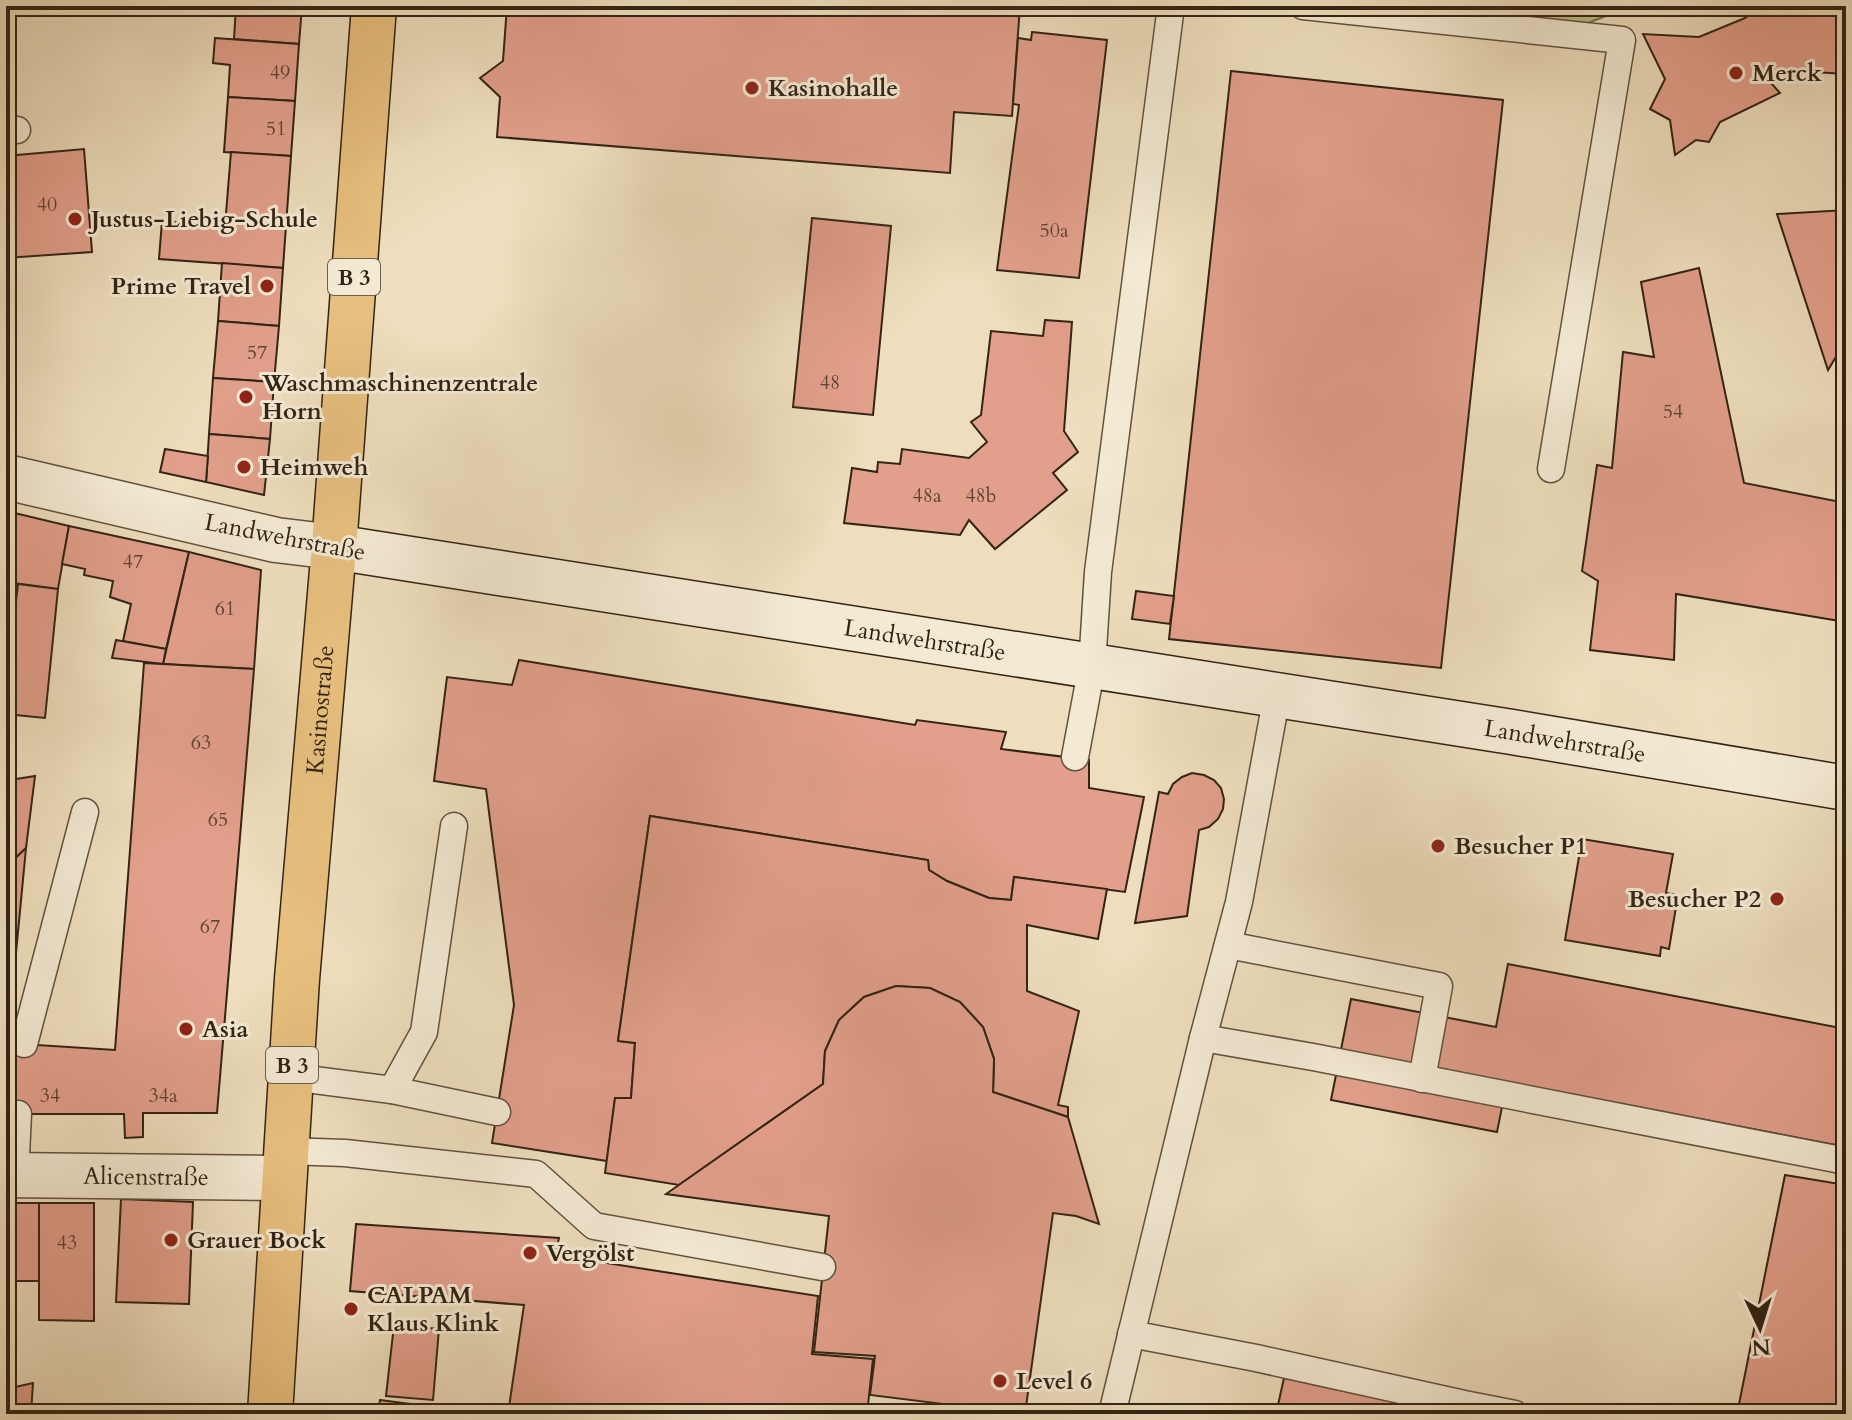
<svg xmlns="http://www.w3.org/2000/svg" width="1852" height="1420" font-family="Cardo,serif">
	<rect width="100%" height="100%" fill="#eedebd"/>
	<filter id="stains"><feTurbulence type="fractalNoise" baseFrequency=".0025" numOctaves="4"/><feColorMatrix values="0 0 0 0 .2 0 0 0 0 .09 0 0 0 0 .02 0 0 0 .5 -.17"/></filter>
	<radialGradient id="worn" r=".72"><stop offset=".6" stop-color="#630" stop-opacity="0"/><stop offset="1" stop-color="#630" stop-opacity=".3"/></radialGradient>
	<polygon fill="#bfbf8d" stroke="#787250" stroke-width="2" points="1436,6 1620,6 1619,11 1567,31 1435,14"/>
	<g fill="#e29f8b" stroke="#322414" stroke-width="2">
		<polygon points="236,6 302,6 299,44 234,39"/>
		<polygon points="507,6 1020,6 1012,116 954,112 950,173 497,137 500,97 480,78 503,61"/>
		<polygon points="1761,6 1846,6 1846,74 1796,71 1771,83 1780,93 1720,122 1709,142 1696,140 1675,155 1670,120 1650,109 1665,79 1643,34 1699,37 1745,18"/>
		<polygon points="1032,32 1107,40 1079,278 997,270 1019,105 1013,104 1018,38 1031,40"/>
		<polygon points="215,38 299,44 295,101 228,97 230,65 213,63"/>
		<polygon points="1231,71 1503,100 1441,668 1169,639"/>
		<polygon points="228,97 295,101 291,156 224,152"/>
		<polygon points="84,149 92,252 6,258 6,156"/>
		<polygon points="231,152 291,156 283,268 159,259 162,221 225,226"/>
		<polygon points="1846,210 1846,340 1828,370 1777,214"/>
		<polygon points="812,218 891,226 873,415 793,407"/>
		<polygon points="222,263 283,268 279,326 218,321"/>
		<polygon points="1699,268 1744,483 1846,503 1846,622 1676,594 1674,660 1590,650 1598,581 1582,571 1597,465 1612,468 1623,352 1654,357 1641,282"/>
		<polygon points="1045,320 1072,322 1064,431 1078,452 1053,473 1067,490 995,549 969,520 960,535 844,523 852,468 877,472 878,462 900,464 902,449 969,458 987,442 971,422 981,415 991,331 1043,336"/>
		<polygon points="218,321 279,326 274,382 213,378"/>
		<polygon points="213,378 274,382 270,439 209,434"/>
		<polygon points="209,434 270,439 264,495 206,482"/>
		<polygon points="165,449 208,456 206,482 160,472"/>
		<polygon points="6,511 69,526 58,589 6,582"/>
		<polygon points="69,526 189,552 166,649 123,641 131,604 110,597 113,581 84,575 85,569 62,564"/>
		<polygon points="189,552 261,570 254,669 163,664"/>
		<polygon points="18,584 58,589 45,718 6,714 6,689"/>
		<polygon points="1136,591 1174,596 1170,624 1132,619"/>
		<polygon points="116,640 166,649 163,664 112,658"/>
		<polygon points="519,660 915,725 917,720 1006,732 1001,749 1089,760 1089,788 1144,797 1125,892 1014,877 1011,900 989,898 947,881 929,870 928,860 650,816 618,1041 635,1043 631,1098 615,1098 607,1161 492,1143 514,1005 486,789 434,781 447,677 512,685"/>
		<polygon points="144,663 254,669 217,1113 143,1113 143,1137 125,1138 124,1114 6,1114 6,1043 115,1050"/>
		<polygon points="6,714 16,715 10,780 35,776 26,848 6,867"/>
		<polygon points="1192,773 1204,775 1214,780 1221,788 1224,799 1223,809 1218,819 1209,827 1199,830 1187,916 1135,923 1159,792 1168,794 1173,784 1182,777"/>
		<polygon points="650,816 928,860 929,870 947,881 989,898 1011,900 1014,877 1107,889 1098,939 1027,925 1027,991 1079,1011 1058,1105 1068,1107 1068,1117 993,1092 994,1059 983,1027 960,1002 930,988 896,986 864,997 839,1020 825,1051 823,1084 679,1185 605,1173 615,1098 631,1098 635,1043 618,1041"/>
		<polygon points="1582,839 1673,854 1666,893 1678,895 1669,949 1661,947 1660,956 1565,940"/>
		<polygon points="26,848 14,974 6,974 6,867"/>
		<polygon points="1508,964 1846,1029 1846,1147 1507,1082 1497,1132 1331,1100 1351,999 1496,1027"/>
		<polygon points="896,986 930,988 960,1002 983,1027 994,1059 993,1092 1068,1117 1099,1224 1076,1216 1053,1213 1025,1414 870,1395 875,1356 814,1352 829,1216 666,1194 823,1084 825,1051 839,1020 864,997"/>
		<polygon points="1785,1175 1846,1185 1846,1414 1737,1414"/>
		<polygon points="121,1199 193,1202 189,1304 116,1302"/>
		<rect x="6" y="1203" width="33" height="78"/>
		<polygon points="39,1203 94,1203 94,1321 39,1320"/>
		<polygon points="356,1224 559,1238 555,1255 818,1296 812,1354 873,1359 867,1414 508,1414 524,1305 350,1291"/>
		<polygon points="394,1325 439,1329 433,1400 386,1396"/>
		<polygon points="1284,1378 1450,1414 1276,1414"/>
		<polygon points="33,1383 31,1414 6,1414 6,1389"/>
		<polygon points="380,1400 488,1414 378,1414"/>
	</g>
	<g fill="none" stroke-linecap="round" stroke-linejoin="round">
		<defs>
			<g id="lane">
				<polyline points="1303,6 1622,40 1551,469"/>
				<polyline points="6,128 17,130"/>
				<polyline points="1075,757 1092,666 1098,572 1171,6"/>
				<polyline points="1228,945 1439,986 1422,1079"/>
				<polyline points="1203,1038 1313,1057 1846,1161"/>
				<polyline points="24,1044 85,812"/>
				<polyline points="291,1077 392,1090 497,1112"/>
				<polyline points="392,1090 424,1032 454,826"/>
				<polyline points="286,1151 345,1153 536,1174 594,1226 822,1267"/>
				<polyline points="15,1176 18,1114"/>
				<polyline points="1131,1334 1256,1358 1464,1404 1515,1414"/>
				<polyline points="1112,1414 1203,1038 1239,902 1277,695"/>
			</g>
			<g id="street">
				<polyline points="6,477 276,540 334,547"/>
				<path id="s1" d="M 6,1175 L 284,1178"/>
			</g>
			<g id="secondary">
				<path id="s2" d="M 334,547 L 1512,732 L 1846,788"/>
			</g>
			<g id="primary">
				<path id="s3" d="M 270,1414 L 297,979 L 334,547 L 374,6"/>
			</g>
		</defs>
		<use href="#lane" stroke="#61523e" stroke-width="29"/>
		<use href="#street" stroke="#61523e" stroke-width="47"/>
		<use href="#secondary" stroke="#322414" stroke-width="47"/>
		<use href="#primary" stroke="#322414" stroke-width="47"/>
		<use href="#lane" stroke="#f4ead4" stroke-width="26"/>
		<use href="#street" stroke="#f4ead4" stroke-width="44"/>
		<use href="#secondary" stroke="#f4ead4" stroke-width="44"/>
		<use href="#primary" stroke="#e7bf7e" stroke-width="44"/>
	</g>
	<g fill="#8f2418" stroke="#f4ead4" stroke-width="3">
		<circle cx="1736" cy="73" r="8"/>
		<circle cx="752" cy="88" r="8"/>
		<circle cx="75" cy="219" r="8"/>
		<circle cx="267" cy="286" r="8"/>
		<circle cx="246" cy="397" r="8"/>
		<circle cx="244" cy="467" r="8"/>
		<circle cx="1438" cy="846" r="8"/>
		<circle cx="1777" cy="899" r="8"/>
		<circle cx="186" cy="1029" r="8"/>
		<circle cx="171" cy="1240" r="8"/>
		<circle cx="530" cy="1253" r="8"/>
		<circle cx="351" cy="1309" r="8"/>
		<circle cx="1000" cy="1381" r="8"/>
	</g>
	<g text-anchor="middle" stroke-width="6" stroke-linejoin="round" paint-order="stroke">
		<g font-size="20" fill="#5e4332">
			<text x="280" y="79">49</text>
			<text x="276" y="135">51</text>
			<text x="47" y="211">40</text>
			<text x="1054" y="237">50a</text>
			<text x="257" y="359">57</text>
			<text x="830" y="389">48</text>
			<text x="1673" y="418">54</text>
			<text x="927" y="502">48a</text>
			<text x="981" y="502">48b</text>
			<text x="133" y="568">47</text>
			<text x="225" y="615">61</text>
			<text x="201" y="749">63</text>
			<text x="218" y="826">65</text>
			<text x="210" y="933">67</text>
			<text x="50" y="1102">34</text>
			<text x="163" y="1102">34a</text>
			<text x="67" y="1249">43</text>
		</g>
		<g fill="#f4ead4" stroke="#6c5f4e" stroke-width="2">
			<rect x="328" y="259" width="52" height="36" rx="6"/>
			<rect x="266" y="1047" width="52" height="36" rx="6"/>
		</g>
		<g font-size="22" font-weight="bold" fill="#322414">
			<text x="354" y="285">B 3</text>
			<text x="292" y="1073">B 3</text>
		</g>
		<g font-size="24" font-weight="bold" fill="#322414" stroke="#f4ead4" text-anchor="start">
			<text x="1752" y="81">Merck</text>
			<text x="768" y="96">Kasinohalle</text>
			<text x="91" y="227">Justus-Liebig-Schule</text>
			<text x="251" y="294" text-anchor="end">Prime Travel</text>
			<text x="262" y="391">Waschmaschinenzentrale<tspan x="262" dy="28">Horn</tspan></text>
			<text x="260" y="475">Heimweh</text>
			<text x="1454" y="854">Besucher P1</text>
			<text x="1761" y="907" text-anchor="end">Besucher P2</text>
			<text x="202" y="1037">Asia</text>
			<text x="187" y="1248">Grauer Bock</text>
			<text x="546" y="1261">Vergölst</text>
			<text x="367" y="1303">CALPAM<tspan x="367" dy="28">Klaus Klink</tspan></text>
			<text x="1016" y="1389">Level 6</text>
		</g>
		<g font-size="24" fill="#322414" stroke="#f4ead4">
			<text transform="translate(285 537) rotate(11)" y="8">Landwehrstraße</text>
			<text dy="8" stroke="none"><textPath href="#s2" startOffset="598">Landwehrstraße</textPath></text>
			<text dy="8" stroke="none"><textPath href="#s3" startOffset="706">Kasinostraße</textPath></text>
			<text dy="8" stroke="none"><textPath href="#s2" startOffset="1246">Landwehrstraße</textPath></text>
			<text dy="8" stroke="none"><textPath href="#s1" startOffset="140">Alicenstraße</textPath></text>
		</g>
	</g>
	<rect width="1852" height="1420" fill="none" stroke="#eedebd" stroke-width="32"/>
	<rect x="8" y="8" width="1836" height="1404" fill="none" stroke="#322414" stroke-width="4"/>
	<rect x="16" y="16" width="1820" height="1388" fill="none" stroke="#322414" stroke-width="2"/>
	<g transform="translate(1760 1328) rotate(176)" stroke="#f4ead4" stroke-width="6" paint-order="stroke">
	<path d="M0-6L14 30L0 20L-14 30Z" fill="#322414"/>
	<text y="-12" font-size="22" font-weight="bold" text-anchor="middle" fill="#322414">N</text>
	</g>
	<rect width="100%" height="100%" filter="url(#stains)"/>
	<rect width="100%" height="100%" fill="url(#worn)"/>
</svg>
